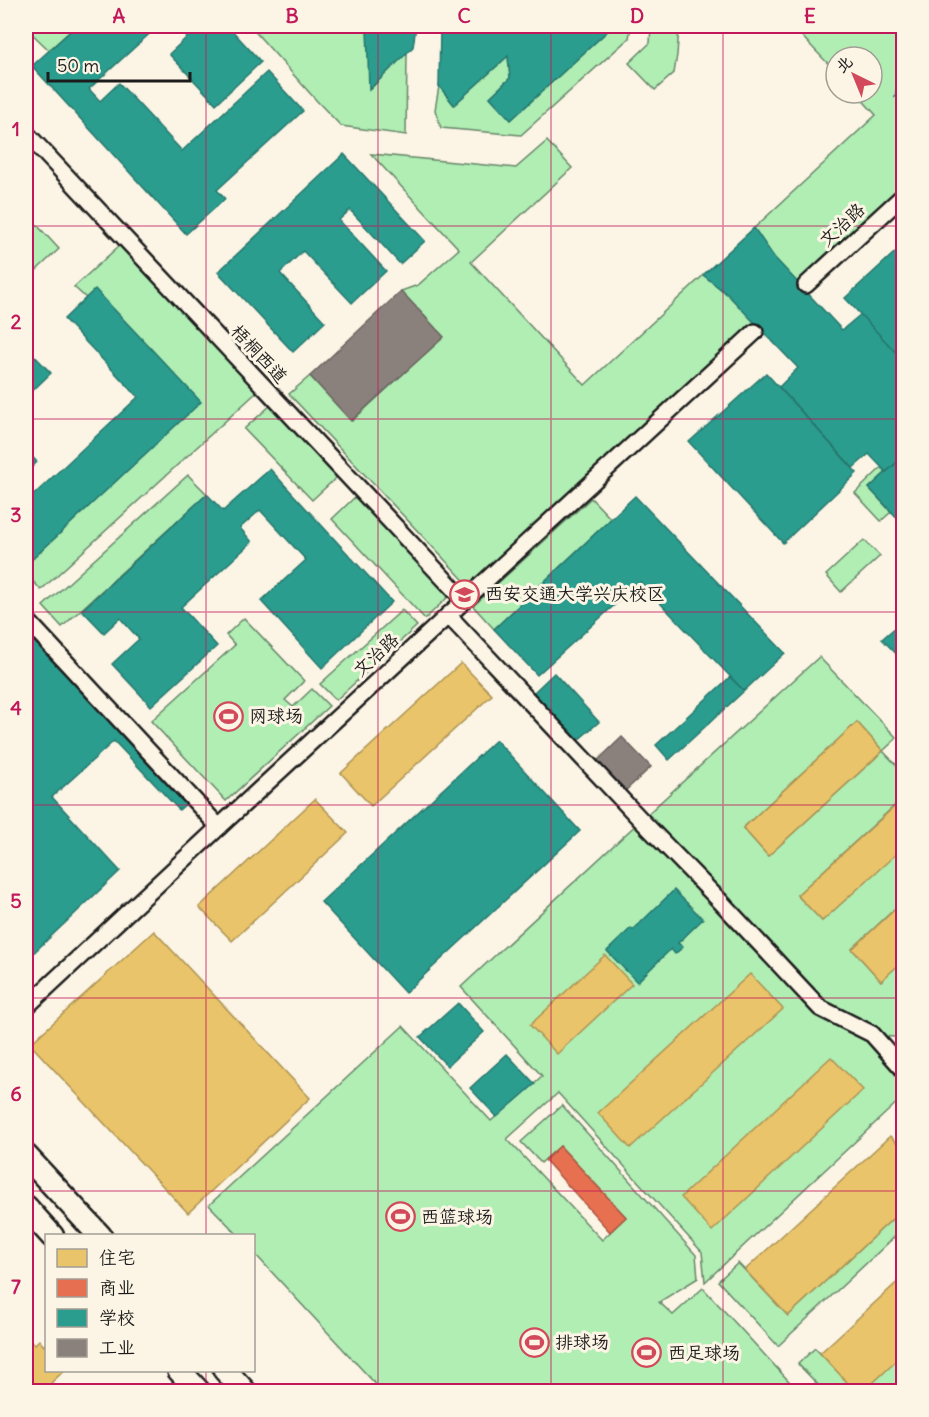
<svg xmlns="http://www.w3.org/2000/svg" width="929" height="1417" font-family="Delius,'LXGW WenKai TC',sans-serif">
	<rect width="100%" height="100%" fill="#fcf5e5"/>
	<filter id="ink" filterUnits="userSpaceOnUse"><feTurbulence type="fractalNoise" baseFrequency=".0167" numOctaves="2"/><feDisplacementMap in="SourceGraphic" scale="12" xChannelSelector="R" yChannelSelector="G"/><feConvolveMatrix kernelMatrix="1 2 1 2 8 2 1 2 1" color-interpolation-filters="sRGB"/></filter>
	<g filter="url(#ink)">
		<g fill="#b0eeb4" stroke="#668568" stroke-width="1.5" fill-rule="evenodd">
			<polygon points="26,26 76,26 49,50 26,28"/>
			<polygon points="250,26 367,26 370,89 407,53 406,135 341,126 316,100"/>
			<polygon points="613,26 631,26 629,38 521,135 441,128 435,110 439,86 454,105 508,56 510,78 490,97 511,120"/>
			<polygon points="651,26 679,26 677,55 674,73 655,90 629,63 650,43"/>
			<polygon points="792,26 888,26 903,44 903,56 896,96 903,90 903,195 474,591 289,394 310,376 352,421 443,337 401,291 418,285 459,249 371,154 516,168 547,141 572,168 471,262 585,385 876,115 856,93 872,93 872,57 836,57 836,72"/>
			<polygon points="26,213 59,249 26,280"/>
			<polygon points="120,245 257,392 41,590 26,574 26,565 200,402 74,287"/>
			<polygon points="271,405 338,476 312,500 244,429"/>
			<polygon points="882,467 886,472 869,488 891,512 881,521 855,493"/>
			<polygon points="188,475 207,494 62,627 43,606"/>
			<polygon points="356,496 449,596 425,619 332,519"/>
			<polygon points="591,498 611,519 494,629 473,606"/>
			<polygon points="864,540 880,556 841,592 826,575"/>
			<polygon points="402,610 417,626 336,700 320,684"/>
			<polygon points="244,618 304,681 285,700 293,707 312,689 329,706 226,801 151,721 235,645 226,635"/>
			<path d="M 819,657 L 897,738 L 883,751 L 903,772 L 903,798 L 797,895 L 822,921 L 903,847 L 903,901 L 852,949 L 881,981 L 903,960 L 903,1038 L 873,1035 L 903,1070 L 903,1097 L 705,1282 L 702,1252 L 558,1093 L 507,1139 L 602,1240 L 626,1217 L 560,1146 L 541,1163 L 521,1142 L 562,1105 L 696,1255 L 698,1278 L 659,1302 L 673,1315 L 703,1288 L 798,1391 L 382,1391 L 254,1253 L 254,1236 L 238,1235 L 209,1205 L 403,1026 L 491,1121 L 542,1076 L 461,987 L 641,820 ZM 857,722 L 883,751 L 768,856 L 743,828 Z"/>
			<polygon points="903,1209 903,1229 778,1346 718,1281 738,1263 788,1316"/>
			<polygon points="815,1348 856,1391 824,1391 798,1364"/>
			<polygon points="903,1354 903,1380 892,1391 863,1392"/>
		</g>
		<g fill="#e9c46a" stroke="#ac9253" stroke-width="1.5">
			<polygon points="461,663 492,695 371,806 341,773"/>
			<polygon points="857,722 883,751 768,856 743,828"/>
			<polygon points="904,798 904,847 822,921 797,895"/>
			<polygon points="315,799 348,833 232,941 199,907"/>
			<polygon points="904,901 904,960 881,981 852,949"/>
			<polygon points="154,931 310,1098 188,1213 30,1044"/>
			<polygon points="605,955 632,984 557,1054 530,1025"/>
			<polygon points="750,974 783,1009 630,1148 598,1113"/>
			<polygon points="831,1057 863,1090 712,1231 681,1197"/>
			<polygon points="890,1136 904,1150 904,1208 788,1316 745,1270"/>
			<polygon points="904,1276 904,1354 863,1392 856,1392 820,1353"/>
			<polygon points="31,1340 35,1344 39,1340 44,1346 46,1343 46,1370 65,1370 51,1383 54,1386 49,1392 31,1392 26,1386 26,1346"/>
		</g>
		<polygon fill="#e76f51" stroke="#aa5641" stroke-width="1.5" points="560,1146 626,1217 610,1232 545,1160"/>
		<g fill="#2a9d8f" stroke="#26766c" stroke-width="1.5">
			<polygon points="76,26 158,26 89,89 100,101 119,83 182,151 267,72 303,111 217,190 225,199 186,234 32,66"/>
			<polygon points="199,26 228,26 261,62 216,104 169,54"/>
			<polygon points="367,26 416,26 413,47 369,90"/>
			<polygon points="440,26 613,26 511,120 490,97 510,78 508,56 454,105 439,86"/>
			<polygon points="888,26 904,26 904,44"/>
			<polygon points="904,56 904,90 895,97"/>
			<polygon points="344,154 425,241 400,264 350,210 339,220 386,271 352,303 303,251 280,273 325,322 293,352 218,272"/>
			<polygon points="754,228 774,257 842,330 861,314 904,361 904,456 886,472 869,454 853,468 779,387 798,368 728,295 703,275"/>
			<polygon points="904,244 904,361 845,298"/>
			<polygon points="95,289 201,402 26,565 26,502 138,397 64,319"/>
			<polygon points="26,347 51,373 26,397"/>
			<polygon points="766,373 857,473 783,543 689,442"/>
			<polygon points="26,450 37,462 26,473"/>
			<polygon points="904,456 904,525 869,488"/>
			<polygon points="270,469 392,602 322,668 261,601 306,560 260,510 240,528 252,542 181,607 217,646 151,706 112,664 139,639 120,618 104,633 82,610 207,494 223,511"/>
			<polygon points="635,496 785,653 744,691 640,582 537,675 494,629"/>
			<polygon points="904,620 904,662 882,639"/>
			<polygon points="26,629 187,803 179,810 114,741 52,797 120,871 26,960"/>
			<polygon points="554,673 599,722 577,741 533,693"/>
			<polygon points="730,677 744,691 669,760 656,745"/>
			<polygon points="496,740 580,831 405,993 321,902"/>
			<polygon points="674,890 703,919 678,943 683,947 675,954 671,949 637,982 607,951 631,928 633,930"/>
			<polygon points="458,1003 484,1032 447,1066 420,1037"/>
			<polygon points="507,1054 535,1084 497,1117 470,1088"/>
		</g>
		<g fill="#8a817c" stroke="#69635f" stroke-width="1.5">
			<polygon points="401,291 444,337 351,421 310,376"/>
			<polygon points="622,737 651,767 624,792 596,762"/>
		</g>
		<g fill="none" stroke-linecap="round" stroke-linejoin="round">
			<defs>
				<g id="minor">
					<polyline points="26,133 464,600"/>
					<polyline points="806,285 904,195"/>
					<polyline points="448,615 641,820 720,901 820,1008 872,1034 904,1070"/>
					<polyline points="26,619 219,827"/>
					<polyline points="26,1007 219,827 755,332"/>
				</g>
				<g id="secondary">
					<polyline points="26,1156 100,1236"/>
					<polyline points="26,1207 52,1236"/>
					<polyline points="179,1370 199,1392"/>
					<polyline points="225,1370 245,1392"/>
				</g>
			</defs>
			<use href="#minor" stroke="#1c1c1c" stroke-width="20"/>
			<use href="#secondary" stroke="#1c1c1c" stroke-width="27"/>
			<use href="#minor" stroke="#fcf5e5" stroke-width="15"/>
			<use href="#secondary" stroke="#fcf5e5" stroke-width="22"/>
		</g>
	</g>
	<path fill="none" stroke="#c2185b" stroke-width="1.5" stroke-opacity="0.55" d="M 206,26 L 206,1236M 378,26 L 378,1392M 551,26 L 551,1392M 723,26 L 723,1392M 26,226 L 904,226M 26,419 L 904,419M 26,612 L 904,612M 26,805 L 904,805M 26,998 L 904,998M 26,1191 L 904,1191M 206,1370 L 206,1392"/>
	<defs>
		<symbol id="university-ring" viewBox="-11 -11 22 22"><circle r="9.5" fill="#fcf5e5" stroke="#d1495b" stroke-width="1.5"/><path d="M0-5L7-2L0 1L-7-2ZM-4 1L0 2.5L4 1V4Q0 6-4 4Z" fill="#d1495b"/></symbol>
		<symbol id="stadium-ring" viewBox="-11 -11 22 22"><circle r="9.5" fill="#fcf5e5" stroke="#d1495b" stroke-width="1.5"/><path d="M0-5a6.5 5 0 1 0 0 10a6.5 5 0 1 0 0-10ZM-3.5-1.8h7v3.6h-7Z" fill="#d1495b"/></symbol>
	</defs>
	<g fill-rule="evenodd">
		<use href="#university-ring" x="448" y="578" width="33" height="33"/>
		<use href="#stadium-ring" x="212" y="700" width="33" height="33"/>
		<use href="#stadium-ring" x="384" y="1200" width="33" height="33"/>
		<use href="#stadium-ring" x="518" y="1326" width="33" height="33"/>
		<use href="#stadium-ring" x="630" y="1336" width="33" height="33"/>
	</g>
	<g text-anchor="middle" stroke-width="6" stroke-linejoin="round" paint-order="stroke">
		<g font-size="18" fill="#1c1c1c" stroke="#fcf5e5">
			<text transform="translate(842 225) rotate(-43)" y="6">文治路</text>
			<text transform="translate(259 354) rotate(47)" y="6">梧桐西道</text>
			<text transform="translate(376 655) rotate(-43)" y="6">文治路</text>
		</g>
		<g font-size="18" fill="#1c1c1c" stroke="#fcf5e5" text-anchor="start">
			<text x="485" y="600">西安交通大学兴庆校区</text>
			<text x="249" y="722">网球场</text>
			<text x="421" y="1223">西篮球场</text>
			<text x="555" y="1348">排球场</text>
			<text x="668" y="1359">西足球场</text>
		</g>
	</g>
	<rect width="929" height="1417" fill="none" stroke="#fcf5e5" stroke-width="66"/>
	<rect x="45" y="1234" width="210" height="138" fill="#fcf5e5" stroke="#a29e95" stroke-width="1.5"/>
	<rect x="57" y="1249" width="30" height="18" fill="#e9c46a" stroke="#a29e95" stroke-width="1.5"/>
	<text x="99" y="1264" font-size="18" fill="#1c1c1c">住宅</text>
	<rect x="57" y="1279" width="30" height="18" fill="#e76f51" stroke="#a29e95" stroke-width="1.5"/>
	<text x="99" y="1294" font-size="18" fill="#1c1c1c">商业</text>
	<rect x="57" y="1309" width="30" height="18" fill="#2a9d8f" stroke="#a29e95" stroke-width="1.5"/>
	<text x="99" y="1324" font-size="18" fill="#1c1c1c">学校</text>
	<rect x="57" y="1339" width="30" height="18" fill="#8a817c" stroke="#a29e95" stroke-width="1.5"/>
	<text x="99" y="1354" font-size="18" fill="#1c1c1c">工业</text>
	<g transform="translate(854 75) rotate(317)"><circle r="28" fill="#fcf5e5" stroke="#a29e95" stroke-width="1.5"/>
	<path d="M0-4.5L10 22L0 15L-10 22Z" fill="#d1495b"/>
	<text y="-9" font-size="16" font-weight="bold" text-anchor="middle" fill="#1c1c1c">北</text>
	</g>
	<path d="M48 72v9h142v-9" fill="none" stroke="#1c1c1c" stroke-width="3"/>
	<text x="57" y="72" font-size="18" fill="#1c1c1c" stroke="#fcf5e5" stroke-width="4.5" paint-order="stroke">50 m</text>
	<rect x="33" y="33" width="863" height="1351" fill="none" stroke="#c2185b" stroke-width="2"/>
	<g font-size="20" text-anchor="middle" font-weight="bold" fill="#c2185b">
		<text x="119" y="23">A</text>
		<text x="292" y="23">B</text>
		<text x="464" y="23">C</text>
		<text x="637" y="23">D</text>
		<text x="810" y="23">E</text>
		<text x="16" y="136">1</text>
		<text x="16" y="329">2</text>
		<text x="16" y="522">3</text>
		<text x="16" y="715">4</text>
		<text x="16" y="908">5</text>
		<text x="16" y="1101">6</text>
		<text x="16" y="1294">7</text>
	</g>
</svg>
